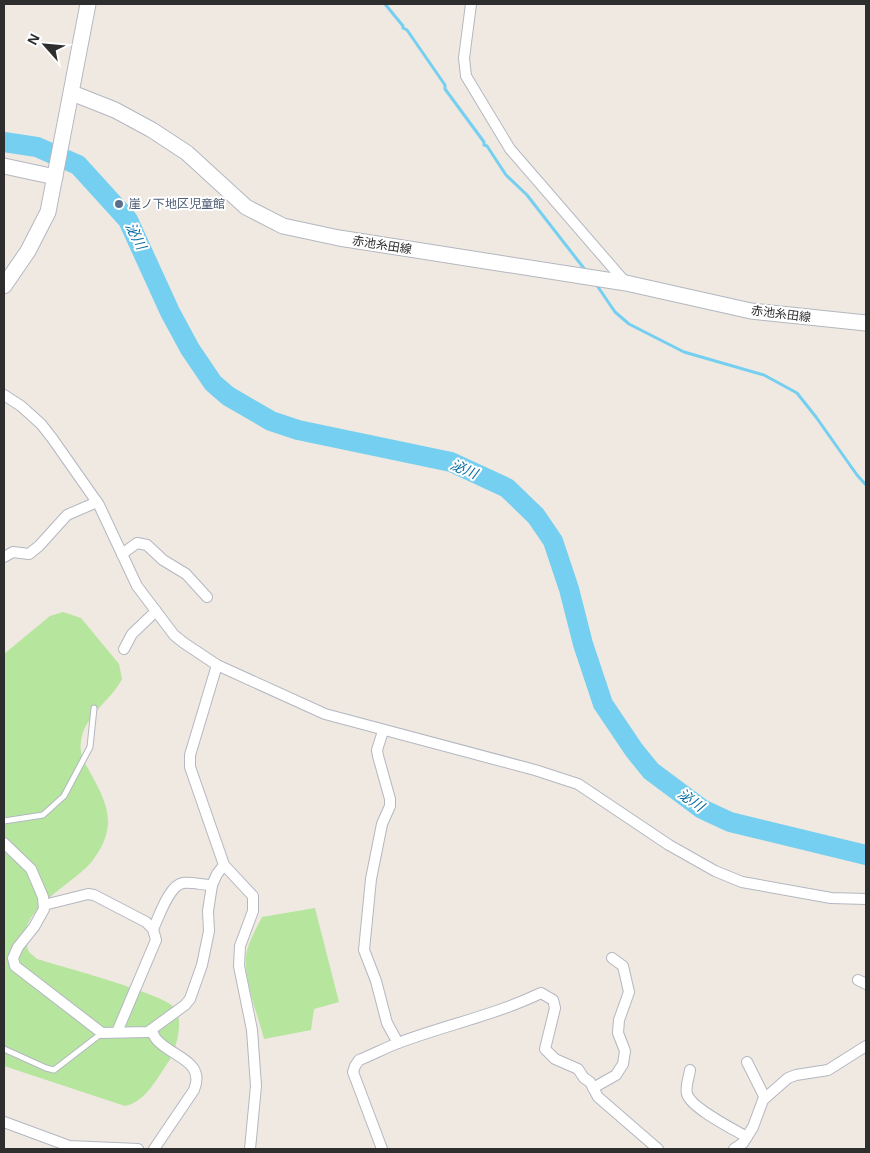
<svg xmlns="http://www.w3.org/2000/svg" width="870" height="1153" font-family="Helvetica,'Noto Sans JP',sans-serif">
	<rect width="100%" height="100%" fill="#efe9e1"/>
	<g fill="#b6e59e">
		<path d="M 63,612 L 81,618 L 119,664 L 122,679 C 111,701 85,714 81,741 C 79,754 84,762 90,772 C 108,805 118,826 93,860 C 78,881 18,909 26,941 C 27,944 27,949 29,952 C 31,954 35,957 37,959 C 60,966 163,994 174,1007 C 185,1019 176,1052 167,1064 C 156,1080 145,1102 125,1106 L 4,1066 L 4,654 L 50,616 Z"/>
		<path d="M 315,908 L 339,1002 L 314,1009 L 311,1030 L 264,1039 C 258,1016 244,980 246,957 C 247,944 256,929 262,917 Z"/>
	</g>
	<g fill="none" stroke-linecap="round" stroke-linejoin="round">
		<g stroke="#75cff0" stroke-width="3">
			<polyline points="385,4 403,26 403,28 407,30 445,85 445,89 484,142 484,145 487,146 506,175 527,195 586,271"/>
			<polyline points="596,284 615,312 629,324 684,352 764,375 797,393 816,417 857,475 866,485"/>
		</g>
		<polyline stroke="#75cff0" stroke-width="20" points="4,142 37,147 78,165 128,220 170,312 190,349 213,383 228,396 271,421 298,430 451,462 507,488 536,516 553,541 569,589 583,644 603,704 634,750 651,771 702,809 730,822 866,855"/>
		<defs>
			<g id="lane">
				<polyline points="4,821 43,815 64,796 90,747 94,708"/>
				<polyline points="4,1049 46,1068 54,1070 102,1033"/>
			</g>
			<g id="street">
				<polyline points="471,4 464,58 466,76 510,149 626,283"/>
				<polyline points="4,395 21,406 41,424 52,438 99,505 137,586 174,635 184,643 217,665 325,714 535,770 578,784 669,845 715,871 742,882 831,898 866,899"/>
				<polyline points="122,554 137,543 147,545 163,560 186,574 207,597"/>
				<polyline points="4,557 13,552 29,554 39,546 67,515 97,502"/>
				<polyline points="124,649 132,634 156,611"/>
				<polyline points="217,665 190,755 190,767 224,865 253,896 253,911 240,946 239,966 252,1030 256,1086 250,1149"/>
				<polyline points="383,731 377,750 378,756 390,799 390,806 382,824 371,879 364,950 376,981 387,1023 398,1043"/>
				<polyline points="4,843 31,869 43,897 44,909 34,927 18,947 13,958 15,966 102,1033 148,1032 185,1005 190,999 202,965 209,931 208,911 212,885 217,874 224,865"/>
				<polyline points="44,905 88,894 94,895 146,922 153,929 156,940 117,1032"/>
				<path d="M 153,929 C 159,917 169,885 183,883 C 192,882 203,885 212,885"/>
				<polyline points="858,980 866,984"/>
				<path d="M 151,1030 C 153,1033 154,1037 157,1040 C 172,1057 206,1061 194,1090 L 154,1149"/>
				<polyline points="747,1062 765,1098"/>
				<path d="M 690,1070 C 689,1077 685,1087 687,1094 C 691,1108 733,1129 747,1137"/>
				<polyline points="593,1088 616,1075 623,1064 625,1051 618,1033 619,1020 629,992 623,966 612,958"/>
				<polyline points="4,1122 69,1146 138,1149"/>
				<path d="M 382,1149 L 353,1072 L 355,1066 L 359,1060 C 372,1055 385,1048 398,1043 C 446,1025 495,1015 541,993 L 553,1000 L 555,1008 L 545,1049 L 555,1059 L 578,1069 L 584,1078 L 590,1082 L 598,1097 L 658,1149"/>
				<polyline points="734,1149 743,1143 753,1127 763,1100 788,1078 796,1075 828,1070 866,1046"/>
			</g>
			<g id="secondary">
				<polyline points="72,93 115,110 152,130 187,153 246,207 283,226 339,238 626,283 751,311 866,323"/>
				<polyline points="4,166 55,177"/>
				<polyline points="4,286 28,251 48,212 88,4"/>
			</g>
		</defs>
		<use href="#lane" stroke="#b4b7c1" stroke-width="7"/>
		<use href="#street" stroke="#b4b7c1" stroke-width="12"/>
		<use href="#secondary" stroke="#b4b7c1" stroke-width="17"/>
		<use href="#lane" stroke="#fff" stroke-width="5"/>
		<use href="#street" stroke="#fff" stroke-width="10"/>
		<use href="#secondary" stroke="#fff" stroke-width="15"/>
	</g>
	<circle fill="#5c6f8a" stroke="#fff" stroke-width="2" cx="119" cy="204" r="5"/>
	<g text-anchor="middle" stroke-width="4" stroke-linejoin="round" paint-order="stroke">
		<g font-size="12" fill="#4e5e75" stroke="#fff" text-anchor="start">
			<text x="129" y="208">崖ノ下地区児童館</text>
		</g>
		<g font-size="12" fill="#2e2e2e" stroke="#fff">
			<text transform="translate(382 245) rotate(9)" y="4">赤池糸田線</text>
			<text transform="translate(781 314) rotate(7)" y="4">赤池糸田線</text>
		</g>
		<g font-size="14" font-style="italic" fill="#0d6fa3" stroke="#fff">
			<text transform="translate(136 236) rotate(63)" y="5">泌川</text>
			<text transform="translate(464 469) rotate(23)" y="5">泌川</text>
			<text transform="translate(691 800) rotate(35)" y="5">泌川</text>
		</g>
	</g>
	<rect width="870" height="1153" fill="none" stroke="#2e2e2e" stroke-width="10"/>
	<g transform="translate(45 45) rotate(297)" stroke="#ffffff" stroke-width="4" paint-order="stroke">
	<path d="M0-4L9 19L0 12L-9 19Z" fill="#2e2e2e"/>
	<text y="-8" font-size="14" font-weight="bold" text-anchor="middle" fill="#2e2e2e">N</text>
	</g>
</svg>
